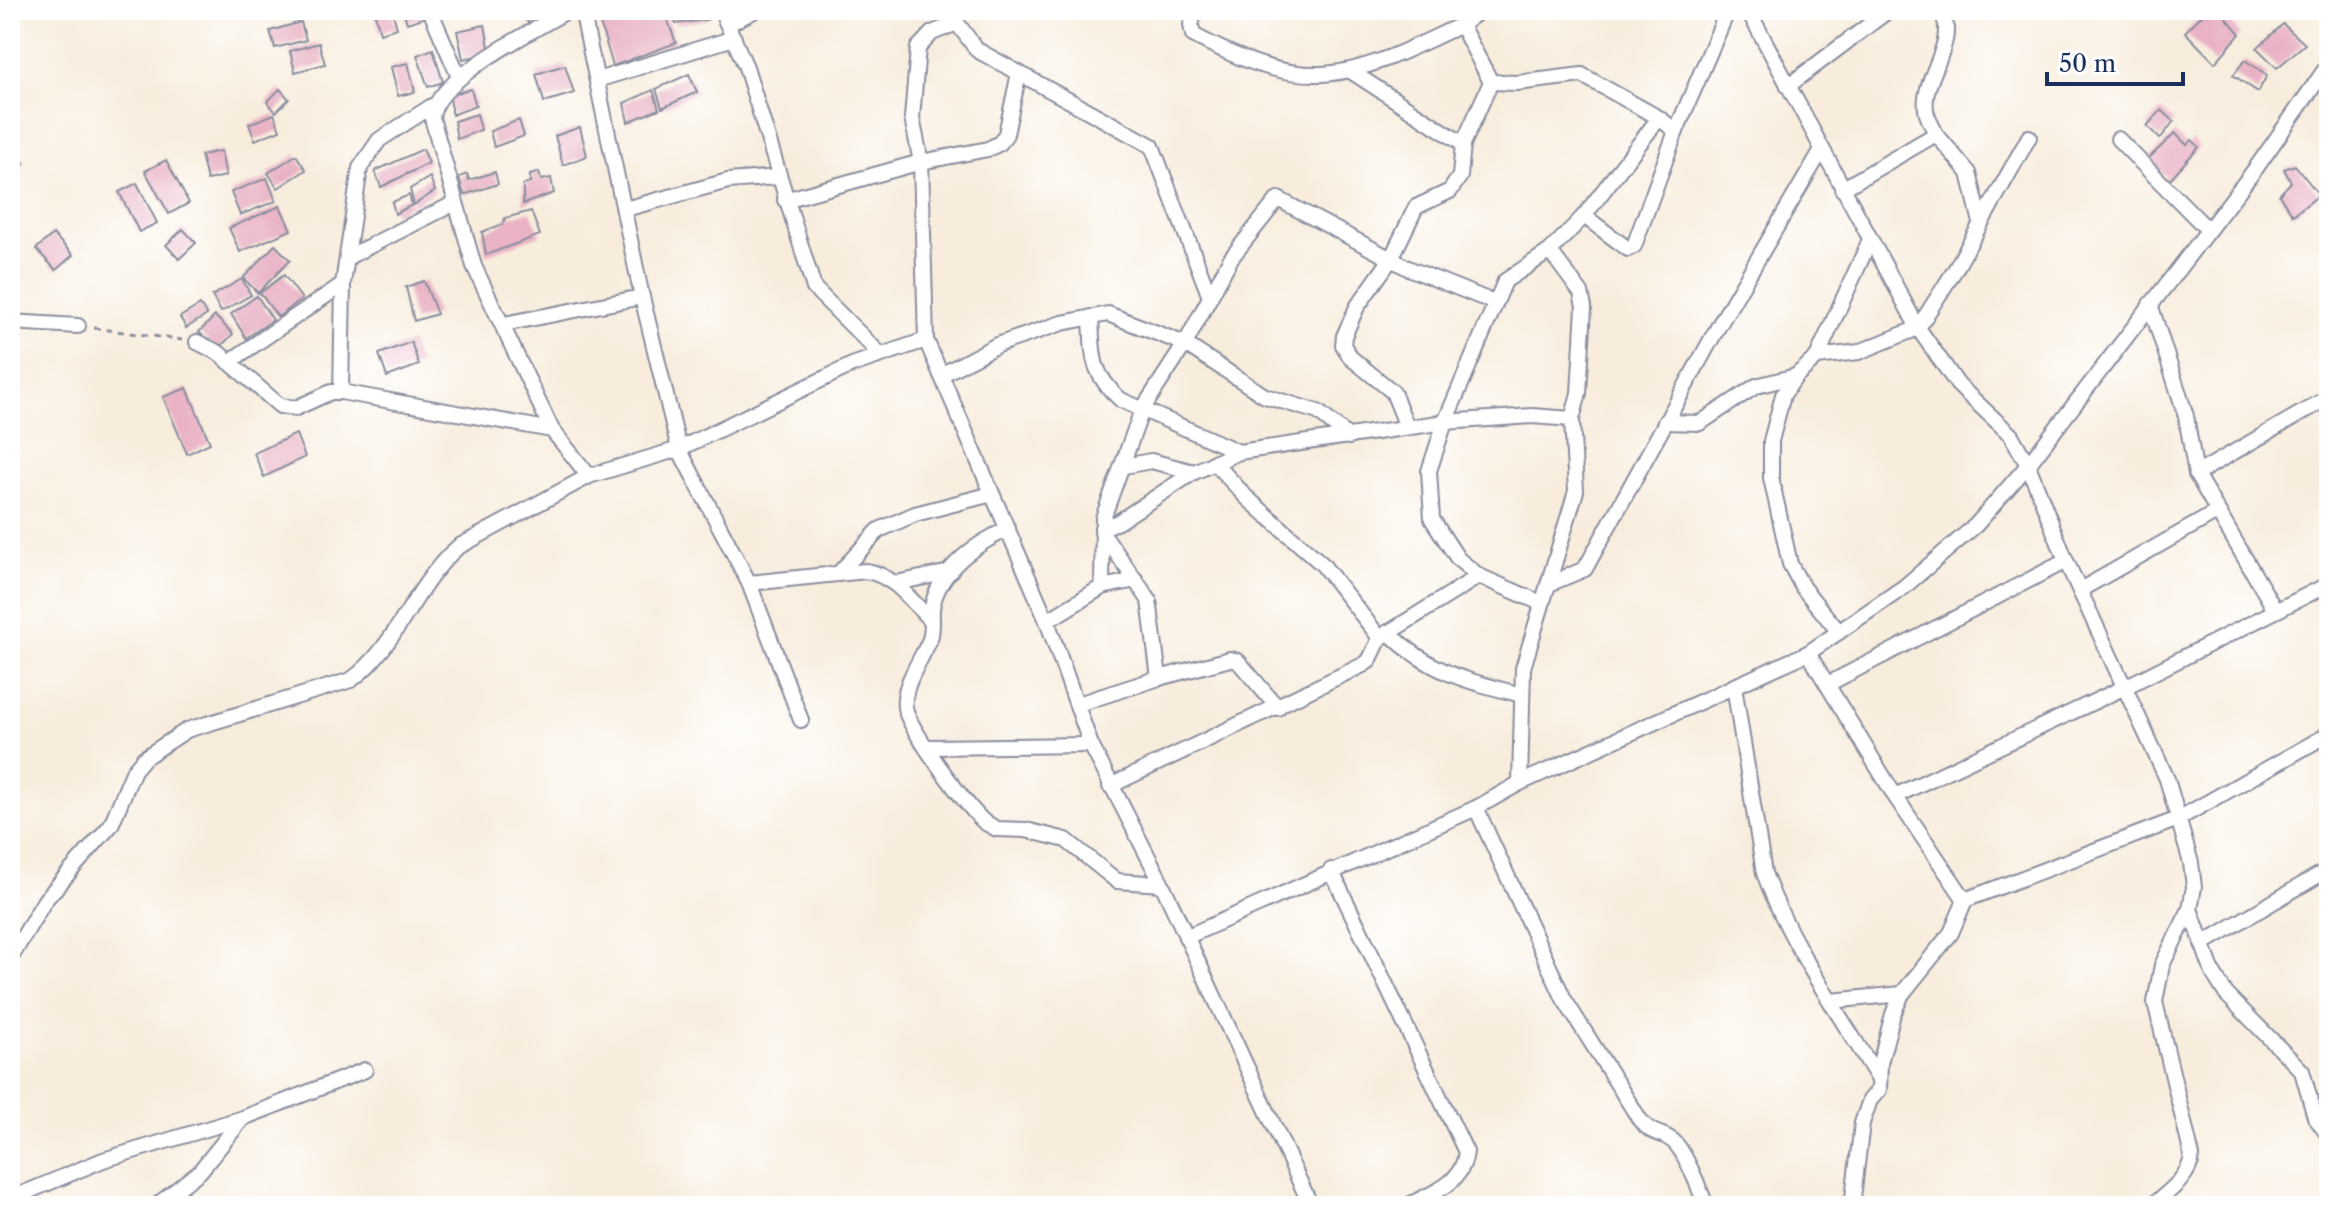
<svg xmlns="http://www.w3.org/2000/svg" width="2339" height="1216" font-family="'Libre Caslon Text',serif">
	<rect width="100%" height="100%" fill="#fff"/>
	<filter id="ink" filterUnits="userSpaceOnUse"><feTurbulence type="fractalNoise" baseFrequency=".0125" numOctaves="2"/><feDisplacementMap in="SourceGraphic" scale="16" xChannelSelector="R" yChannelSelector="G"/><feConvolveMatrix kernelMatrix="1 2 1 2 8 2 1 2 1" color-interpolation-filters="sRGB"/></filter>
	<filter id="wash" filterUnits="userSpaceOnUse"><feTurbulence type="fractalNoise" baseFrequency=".006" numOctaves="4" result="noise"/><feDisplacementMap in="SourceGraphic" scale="32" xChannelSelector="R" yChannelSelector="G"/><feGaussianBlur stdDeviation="1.8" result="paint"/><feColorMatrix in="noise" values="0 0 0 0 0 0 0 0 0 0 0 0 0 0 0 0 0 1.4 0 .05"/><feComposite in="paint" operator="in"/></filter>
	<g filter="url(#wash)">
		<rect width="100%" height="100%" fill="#f8eddd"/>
		<g id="blocks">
			<g fill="#e9b2c5">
				<polygon points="374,10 392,10 397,28 380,33"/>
				<polygon points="403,10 421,10 423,18 407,23"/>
				<polygon points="524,10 535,10 539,14 530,24 520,15"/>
				<polygon points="596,10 664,10 676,43 613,66"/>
				<polygon points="671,10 704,10 707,20 676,24"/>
				<polygon points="2207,10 2220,10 2240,34 2215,63 2185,32"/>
				<polygon points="301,22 306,40 275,48 270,31"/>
				<polygon points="2283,24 2305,44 2277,68 2257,48"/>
				<polygon points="485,25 490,53 463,59 457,31"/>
				<polygon points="319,43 325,64 295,72 290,51"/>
				<polygon points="433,49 443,82 428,87 417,55"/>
				<polygon points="2245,60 2267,75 2258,92 2233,75"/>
				<polygon points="408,63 415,92 398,96 391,67"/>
				<polygon points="565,65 574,93 544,102 536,74"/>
				<polygon points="689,74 697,92 662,108 656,89"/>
				<polygon points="280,89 289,99 276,112 267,102"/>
				<polygon points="471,89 476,106 452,115 450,95"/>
				<polygon points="653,90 659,109 628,122 624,103"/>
				<polygon points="2161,110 2174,121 2160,139 2147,126"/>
				<polygon points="274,114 280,130 255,140 249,124"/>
				<polygon points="477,114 481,130 457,139 454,121"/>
				<polygon points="519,120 524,136 494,147 490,131"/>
				<polygon points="580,127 587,156 563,165 555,136"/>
				<polygon points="2175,133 2187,145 2192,140 2199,147 2169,180 2148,159"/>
				<polygon points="13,146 24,163 10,172 10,148"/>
				<polygon points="423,149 429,163 381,187 375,171"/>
				<polygon points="221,151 226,176 207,180 201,155"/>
				<polygon points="296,155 306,170 278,188 268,173"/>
				<polygon points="166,160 189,203 169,214 145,171"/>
				<polygon points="2295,165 2319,195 2293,215 2279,195 2291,182 2284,169"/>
				<polygon points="495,172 498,184 464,195 459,177 467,174 469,180"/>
				<polygon points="539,172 541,180 551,178 554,193 523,204 523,185 530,182 530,175"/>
				<polygon points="430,177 435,191 414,205 410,189"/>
				<polygon points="267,178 276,201 240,215 231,192"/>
				<polygon points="137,183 157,223 139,232 119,192"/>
				<polygon points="409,195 412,205 395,214 392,202"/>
				<polygon points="280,206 291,230 240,252 229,228"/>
				<polygon points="531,211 540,235 486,255 482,232 503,224 505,218"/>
				<polygon points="183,229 196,243 179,259 166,245"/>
				<polygon points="53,234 73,255 56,270 36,249"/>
				<polygon points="275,245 290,260 258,293 243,278"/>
				<polygon points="284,275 302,299 278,317 260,293"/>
				<polygon points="242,279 251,295 221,312 212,296"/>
				<polygon points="424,281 437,314 414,321 406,287"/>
				<polygon points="257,296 273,320 246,338 231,314"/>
				<polygon points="200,305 207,315 186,328 180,317"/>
				<polygon points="215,316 233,334 217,350 199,332"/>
				<polygon points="411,342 419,365 387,377 379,354"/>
				<polygon points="187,388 210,443 187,454 163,397"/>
				<polygon points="296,434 305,457 264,477 254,453"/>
			</g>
		</g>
	</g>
	<g filter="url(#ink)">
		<use href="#blocks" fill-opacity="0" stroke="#8a8e9e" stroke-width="2"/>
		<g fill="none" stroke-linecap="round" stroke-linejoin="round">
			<defs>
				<g id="minor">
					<polyline points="430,10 459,77"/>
					<polyline points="582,10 642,297 679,449 749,583 801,720"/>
					<polyline points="721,10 746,67 814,288 880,354"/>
					<polyline points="955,10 957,23 977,50 1152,146 1210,297"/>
					<path d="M 1195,10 L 1191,25 L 1193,35 C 1310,97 1348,79 1461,25"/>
					<polyline points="1481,10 1461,25 1491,82"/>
					<path d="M 1748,10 L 1918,328 L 1958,385 L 2011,435 L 2028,465 L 2066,561 L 2167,779 L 2191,863 L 2194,887 L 2190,909 L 2162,965 L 2155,1002 L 2192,1156 C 2189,1178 2168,1192 2152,1206"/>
					<polyline points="10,17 16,10"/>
					<polyline points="957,23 932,33 918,48 912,118 921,162 926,340 1047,621 1091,745 1162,884 1311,1206"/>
					<polyline points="728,24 756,10"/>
					<polyline points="1352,72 1463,144"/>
					<polyline points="597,80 734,38"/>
					<polyline points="1491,82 1517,83 1582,75 1659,118"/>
					<polyline points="1788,86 1889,10"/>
					<path d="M 1936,134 C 1933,127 1927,118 1926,110 C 1921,78 1961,40 1940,10"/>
					<polyline points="2118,139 2208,230"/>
					<polyline points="1842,189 1936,134 1969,173 1981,223"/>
					<polyline points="785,200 921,162 988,149 1000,143 1006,134 1019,73"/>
					<polyline points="625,209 728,181 778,177"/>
					<polyline points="1584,216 1628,249 1634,246 1676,131 1728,10"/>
					<polyline points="1550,251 1581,293 1584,307 1579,393 1572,419"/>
					<polyline points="350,256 455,203"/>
					<polyline points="2150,304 2186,416 2196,474"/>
					<path d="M 1091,317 C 1093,355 1090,373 1121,400 L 1239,452"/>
					<polyline points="10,322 78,326"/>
					<polyline points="504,324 642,297"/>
					<polyline points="197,342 219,353 280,406 296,408 331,392 341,392 552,430 589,476 679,449 852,365 926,340"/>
					<polyline points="1817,357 1859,352 1918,328 1955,270 2029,137"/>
					<polyline points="229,362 343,284"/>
					<polyline points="941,375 997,345 1062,323 1108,314 1185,344 1265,396 1318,412 1349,437"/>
					<polyline points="341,392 343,284 360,168 379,140 432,106"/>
					<polyline points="1665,422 1700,423 1756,386 1796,376"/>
					<polyline points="1407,427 1393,392 1351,358 1343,345 1344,336 1357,307 1391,259 1416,207 1450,191 1460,176 1463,144 1491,82"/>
					<path d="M 552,430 L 474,266 L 432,118 C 434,79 534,31 568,10"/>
					<polyline points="1214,462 1246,497 1322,564 1380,638 1479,576"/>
					<polyline points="1124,466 1151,461 1194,472"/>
					<polyline points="1102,528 1118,522 1194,472 1239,452 1445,422 1532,416 1572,419 1576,491 1523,668 1520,783"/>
					<path d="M 1008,529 C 977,543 942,567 933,603 C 930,615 934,627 930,639 C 922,659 902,685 905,707 C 908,729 967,806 984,822 L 997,829 L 1026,830 L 1066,840 L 1117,881 L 1162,884"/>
					<polyline points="838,574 879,530 915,514 992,494"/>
					<path d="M 749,583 L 866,571 C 896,576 911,601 932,622"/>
					<polyline points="896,583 950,572"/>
					<polyline points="1549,584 1585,569 1718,327 1821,151"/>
					<polyline points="1102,587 1136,580"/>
					<polyline points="2080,590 2217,512"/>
					<polyline points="1541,603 1479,576 1458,559 1432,519 1429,471 1445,422 1505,281 1550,251 1584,216 1659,118 1676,131"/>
					<polyline points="2275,610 2196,474 2329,397"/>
					<polyline points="1047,621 1102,587 1103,518 1142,410 1185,344 1231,258 1278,199 1408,268 1493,302"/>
					<path d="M 1388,632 C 1430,673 1467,681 1522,695"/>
					<polyline points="1839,632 1803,588 1790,564 1771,478 1771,441 1783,395 1796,376 1817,357 1870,240"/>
					<polyline points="1808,653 1895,796 1965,900"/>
					<polyline points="1159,678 1230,659 1238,661 1278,708"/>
					<polyline points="1828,684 2066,561"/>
					<path d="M 1734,686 L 1764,873 C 1791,946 1838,1012 1878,1078"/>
					<polyline points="1078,704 1159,678 1149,600 1102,532"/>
					<polyline points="928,747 1091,745"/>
					<polyline points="1110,786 1363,665 1369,661 1380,638"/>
					<polyline points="1895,796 2125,687 2329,584"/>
					<path d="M 1476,808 L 1564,999 L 1640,1120 C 1654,1137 1661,1131 1673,1141 C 1685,1151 1700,1190 1706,1206"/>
					<path d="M 1331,870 L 1466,1152 C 1462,1185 1434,1192 1407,1206"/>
					<polyline points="2190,909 2213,973 2226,994 2302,1071 2315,1117 2329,1136"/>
					<polyline points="1186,937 1476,808 1520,783 1808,653 1904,587 1976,525 2028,465 2256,168 2329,64"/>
					<polyline points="2202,944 2329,869"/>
					<path d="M 10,959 L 45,900 L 111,825 L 134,770 L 144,758 L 187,730 L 351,680 C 398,646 414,585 458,547 L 589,476"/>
					<polyline points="1831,1001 1902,994"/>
					<polyline points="10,1199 103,1160 243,1118 365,1070"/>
					<polyline points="156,1206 200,1171 243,1118"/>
					<polyline points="1852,1206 1862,1123 1870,1100 1879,1090 1880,1063 1893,1014 1902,994 1951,933 1965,900 2178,819 2329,734"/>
				</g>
			</defs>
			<use href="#minor" stroke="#8a8e9e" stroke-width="18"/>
			<polyline stroke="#8a8e9e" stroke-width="3" stroke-dasharray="6 6" stroke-linecap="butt" points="94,328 182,340"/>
			<use href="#minor" stroke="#fff" stroke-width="14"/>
		</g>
	</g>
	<rect width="2339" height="1216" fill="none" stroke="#fff" stroke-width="40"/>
	<path d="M2047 72v12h136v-12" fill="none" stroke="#1b2f5e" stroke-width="4"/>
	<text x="2059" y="72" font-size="24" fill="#1b2f5e" stroke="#ffffff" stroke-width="6" paint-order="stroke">50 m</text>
</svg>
